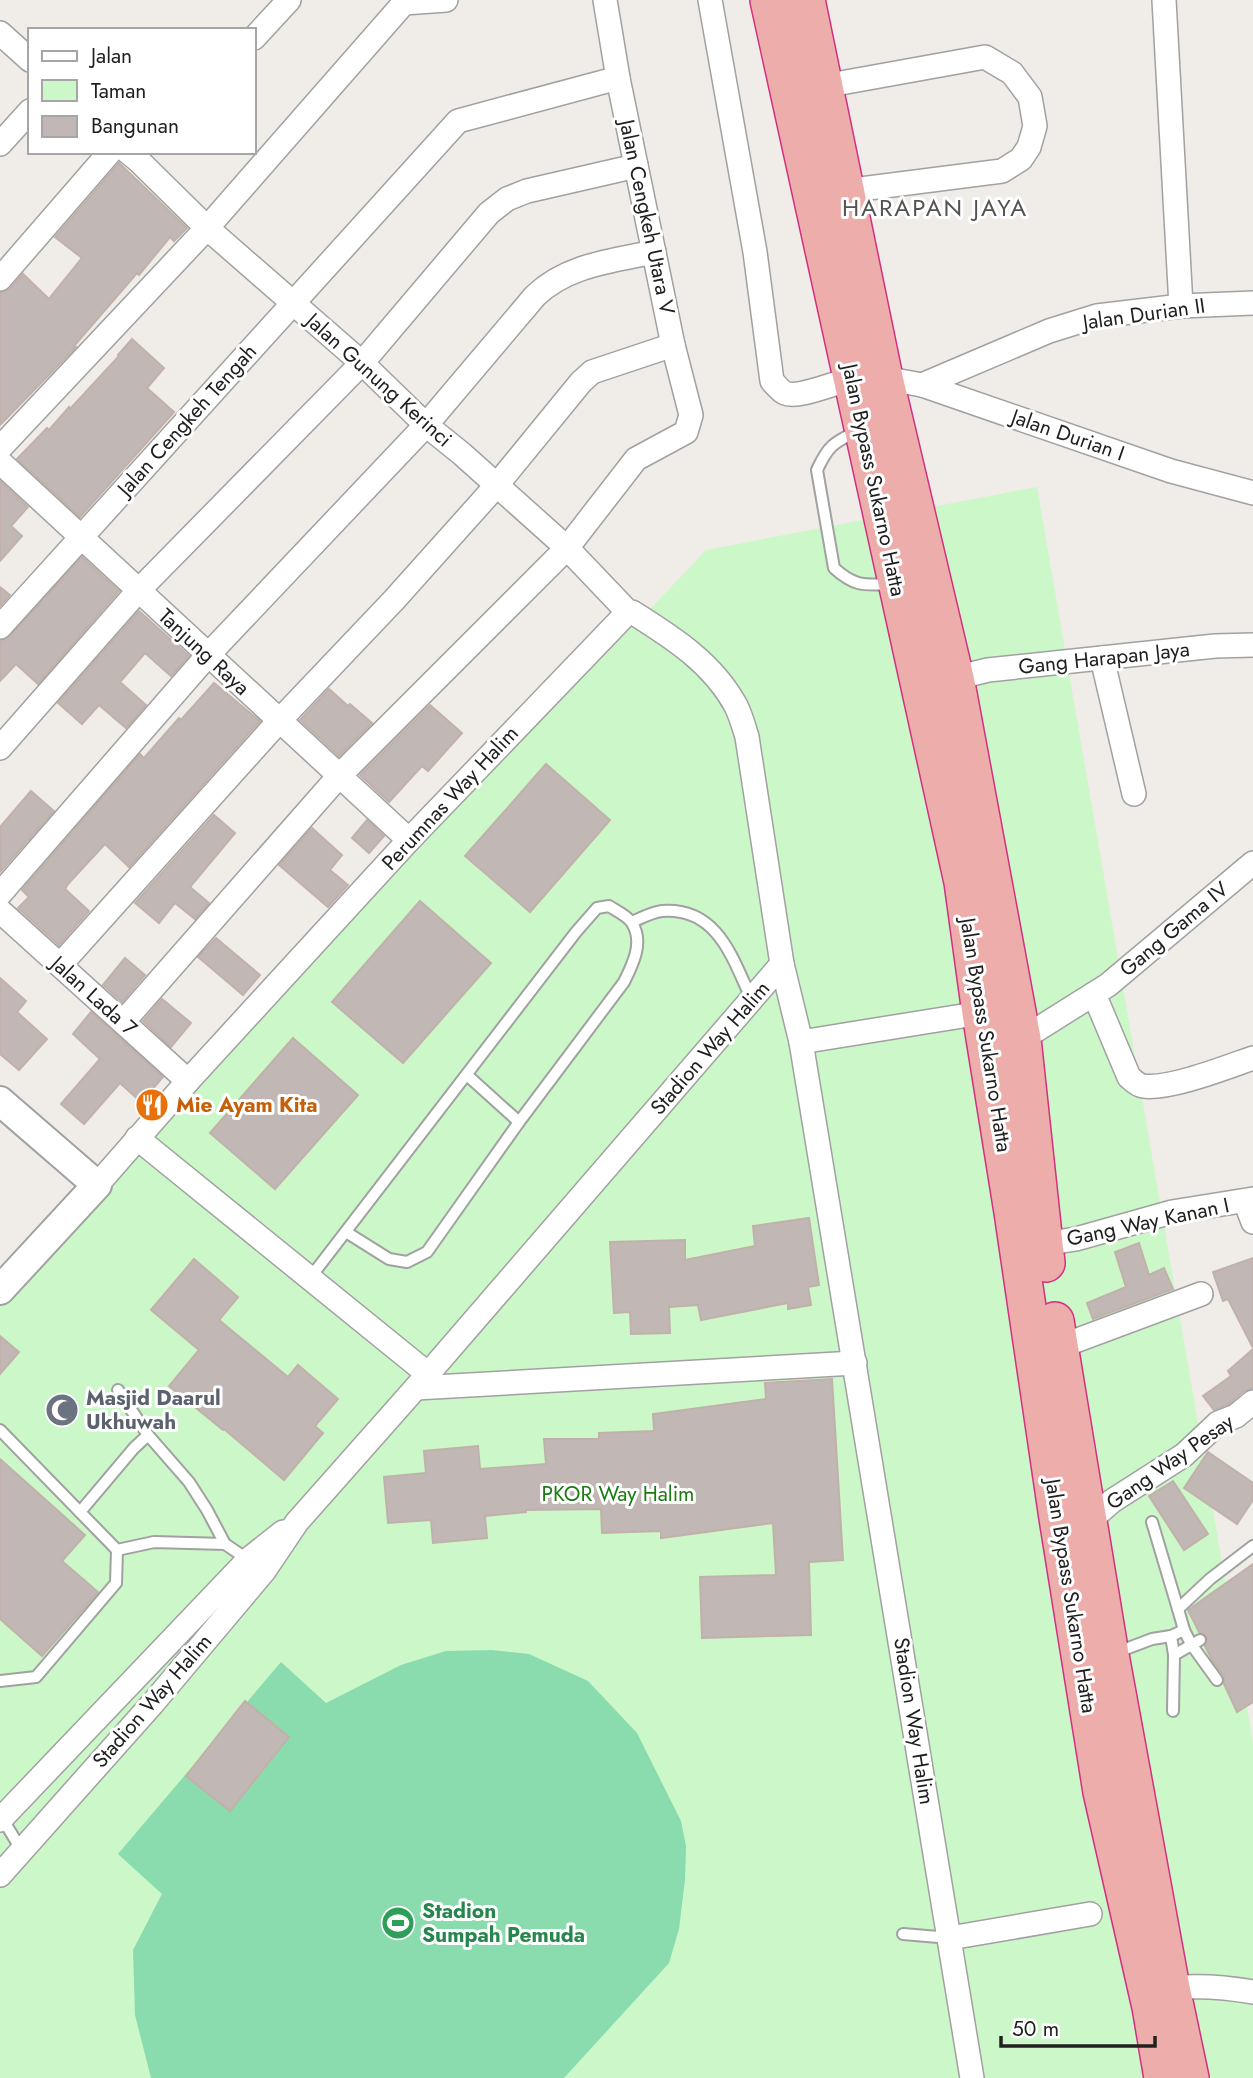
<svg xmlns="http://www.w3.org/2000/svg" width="1253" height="2078" font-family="Jost,sans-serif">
	<rect width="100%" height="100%" fill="#f0ece7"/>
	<polygon fill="#ccf7c8" points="1037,487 1253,1743 1253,2078 0,2078 0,1287 605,619 639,621 706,550"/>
	<polygon fill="#8adbae" points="492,1650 529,1654 588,1681 637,1733 681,1821 686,1846 685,1880 679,1929 669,1963 564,2078 151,2078 135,2015 133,1950 162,1894 118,1854 281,1662 326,1703 401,1665 446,1651"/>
	<g fill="#c1b7b4" stroke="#c1b1aa" stroke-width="2">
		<polygon points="119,163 187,228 174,241 170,237 139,275 137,273 74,346 76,347 0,425 0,293 10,289 23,274 49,299 82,258 55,237"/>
		<polygon points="132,339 164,368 147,388 174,412 80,517 17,459 47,428 49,430 69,407 70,409 119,356 118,355"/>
		<polygon points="0,481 28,507 11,526 22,536 0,561"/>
		<polygon points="82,557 119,591 38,684 16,664 0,681 0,641 10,636"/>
		<polygon points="0,587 10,595 0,606"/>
		<polygon points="139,611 189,656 171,676 145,653 120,682 146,705 126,728 99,705 82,724 58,703"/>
		<polygon points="214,683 260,721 129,867 105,844 68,884 65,889 89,911 59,945 18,908 29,897 22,890 140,754 144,758 179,718 181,720"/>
		<polygon points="329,689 348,706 350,704 372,723 339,756 300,720"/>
		<polygon points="430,705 462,733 428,771 422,766 389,802 360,775"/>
		<polygon points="546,764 610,820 530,912 465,856"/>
		<polygon points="31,791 54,811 1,871 0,827"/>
		<polygon points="214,815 235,833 190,887 209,903 195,919 175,903 159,923 135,903"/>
		<polygon points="367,820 384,836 369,853 352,838"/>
		<polygon points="312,828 342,855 330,870 348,885 328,907 279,865"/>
		<polygon points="420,901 491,963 403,1063 332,1002"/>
		<polygon points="216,938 260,975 243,995 198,957"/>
		<polygon points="125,958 145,975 122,1002 103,985"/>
		<polygon points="0,978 26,1001 17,1012 47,1039 19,1070 0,1054"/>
		<polygon points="162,999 191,1023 171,1047 143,1021"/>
		<polygon points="91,1012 163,1077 141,1102 120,1083 84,1124 61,1104 100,1059 73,1034"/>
		<polygon points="293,1038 358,1095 275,1189 210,1133"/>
		<polygon points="809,1218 819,1285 808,1287 811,1305 788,1309 788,1303 701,1320 698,1305 669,1307 670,1333 631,1334 630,1312 614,1313 610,1242 685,1240 685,1260 755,1246 753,1226"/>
		<polygon points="1139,1243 1149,1275 1164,1268 1173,1289 1093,1319 1087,1303 1126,1287 1115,1252"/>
		<polygon points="1253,1258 1253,1348 1228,1299 1223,1301 1213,1272"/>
		<polygon points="194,1259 238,1297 219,1320 288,1377 298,1365 338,1399 315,1426 323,1433 284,1480 224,1429 223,1430 169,1386 199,1350 151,1310"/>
		<polygon points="0,1336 19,1352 0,1374"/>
		<polygon points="1253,1349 1253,1388 1244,1391 1229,1404 1214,1410 1203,1396 1231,1376 1228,1371"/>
		<polygon points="832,1379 843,1560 809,1562 811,1635 702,1638 700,1577 776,1575 773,1523 661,1538 661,1531 602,1533 601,1509 526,1510 526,1512 485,1516 487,1538 433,1543 431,1520 388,1523 384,1477 426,1473 424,1451 478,1446 480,1469 546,1464 544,1439 599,1439 599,1433 654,1431 653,1414 766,1399 765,1383"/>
		<polygon points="1208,1452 1253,1483 1253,1500 1237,1524 1184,1488"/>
		<polygon points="0,1459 85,1535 62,1561 98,1592 42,1656 0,1619"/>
		<polygon points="1173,1481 1208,1534 1184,1550 1149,1496"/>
		<polygon points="1253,1564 1253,1702 1237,1712 1224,1684 1224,1676 1212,1660 1205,1646 1207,1637 1203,1633 1199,1632 1188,1610"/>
		<polygon points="245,1701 289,1737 230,1811 186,1776"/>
	</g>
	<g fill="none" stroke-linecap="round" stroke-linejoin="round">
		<defs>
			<g id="service">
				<path d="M 857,431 C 833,443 828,446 817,470 L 834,568 C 855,587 864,585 890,584"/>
				<path d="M 632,922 C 641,918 652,912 662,911 C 717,907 732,957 751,998"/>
				<polyline points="467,1075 519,1122"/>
				<path d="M 310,1278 L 576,932 L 597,908 L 609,906 C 615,910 628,916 632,923 C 644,942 633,964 624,982 L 519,1122 L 427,1252 L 407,1262 L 389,1259 L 346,1232"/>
				<polyline points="0,1430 117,1550 154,1542 225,1544 250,1561"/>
				<polyline points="148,1435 189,1482 207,1510 225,1544"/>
				<polyline points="80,1512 134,1448 148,1435 118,1390"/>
				<polyline points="1152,1522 1178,1609"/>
				<polyline points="1184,1630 1191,1644 1217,1680"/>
				<polyline points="1171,1636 1174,1655 1200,1640"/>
				<polyline points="1115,1653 1152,1639 1171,1636 1184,1630 1178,1609 1210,1579 1253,1546"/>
				<polyline points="0,1681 36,1677 116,1583 117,1550"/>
				<polyline points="1173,1711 1174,1655"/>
				<polyline points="2,1818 22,1851"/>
				<polyline points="903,1934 950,1938"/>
			</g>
			<g id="minor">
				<path d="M 710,0 L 755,252 L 772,381 C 776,385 780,391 785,393 C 798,399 836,382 852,379"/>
				<polyline points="1164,0 1181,306"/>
				<polyline points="0,33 30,60"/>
				<polyline points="254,38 289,0"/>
				<polyline points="813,88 985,57 1012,73 1030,97 1035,126 1029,147 1021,159 1002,171 845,191"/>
				<polyline points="0,144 30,111"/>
				<path d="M 128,152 L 139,161 L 207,228 L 362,363 L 426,425 L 462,454 L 567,548 L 628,612 L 632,612 C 672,637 713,663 736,706 C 741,716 744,727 747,737 L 782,964 L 801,1042 L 972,2078"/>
				<polyline points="0,279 110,152"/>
				<polyline points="884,378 922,385 1171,471 1253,493"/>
				<polyline points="922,385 1049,331 1097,316 1181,306 1253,303"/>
				<polyline points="0,448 207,228 404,3 446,0"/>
				<polyline points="0,462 409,840"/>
				<polyline points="0,627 458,121 618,78"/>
				<polyline points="1102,658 1134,794"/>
				<polyline points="955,678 988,670 1215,646 1253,645"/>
				<polyline points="0,748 138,591 362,363 489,213 507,199 527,191 636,166"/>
				<path d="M 0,894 L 208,655 L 426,425 L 535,296 C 567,265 612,261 654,252"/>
				<polyline points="0,911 188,1081"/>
				<polyline points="60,965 279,721 394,600 496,486 581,382 592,372 673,345"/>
				<path d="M 1094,994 L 1129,1077 C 1134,1081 1137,1085 1143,1086 C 1169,1090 1227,1067 1253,1058"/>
				<polyline points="123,1022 339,776 567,548 636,459 686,432 691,415 673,345 618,78 605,0"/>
				<polyline points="1022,1039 1108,985 1253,863"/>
				<polyline points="801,1042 981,1013"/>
				<polyline points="137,1138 428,1374"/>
				<polyline points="97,1185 188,1081 409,840 628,612"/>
				<polyline points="1245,1201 1253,1222"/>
				<polyline points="1043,1244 1076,1239 1172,1212 1253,1199"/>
				<polyline points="1059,1347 1201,1294"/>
				<polyline points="416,1388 855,1363"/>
				<polyline points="1087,1523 1112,1501 1184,1455 1218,1423 1236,1416 1253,1402"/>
				<polyline points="0,1820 249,1559 283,1532"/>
				<polyline points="0,1875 153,1703 264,1571 297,1522 428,1374 782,964"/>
				<polyline points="950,1938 1090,1914"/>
				<path d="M 1171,1988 C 1200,1985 1225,1987 1253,1992"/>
			</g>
			<polyline id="tertiary" points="0,1101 97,1185 0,1290"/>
			<g id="trunk">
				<polyline points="769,0 963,882 981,1013 1013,1212 1058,1518 1102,1792 1151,2007 1163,2078"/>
				<polyline points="806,0 884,378 955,678 1022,1039 1046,1263"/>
				<polyline points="1055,1321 1110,1655 1171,1988 1190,2078"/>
			</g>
		</defs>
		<use href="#service" stroke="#a1a1a1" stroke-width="14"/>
		<use href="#minor" stroke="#a1a1a1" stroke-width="26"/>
		<use href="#tertiary" stroke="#a1a1a1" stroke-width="32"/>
		<use href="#trunk" stroke="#d33083" stroke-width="40"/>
		<use href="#service" stroke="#fff" stroke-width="10"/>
		<use href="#minor" stroke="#fff" stroke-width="23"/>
		<use href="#tertiary" stroke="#fff" stroke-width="28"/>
		<use href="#trunk" stroke="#edadaa" stroke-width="37"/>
	</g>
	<defs>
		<symbol id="restaurant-disc" viewBox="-11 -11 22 22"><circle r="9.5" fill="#e8710a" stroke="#fff"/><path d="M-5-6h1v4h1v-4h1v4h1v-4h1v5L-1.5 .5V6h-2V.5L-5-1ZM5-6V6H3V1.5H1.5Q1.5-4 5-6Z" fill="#fff"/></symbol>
		<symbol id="mosque-disc" viewBox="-11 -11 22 22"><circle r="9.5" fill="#6b7280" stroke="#fff"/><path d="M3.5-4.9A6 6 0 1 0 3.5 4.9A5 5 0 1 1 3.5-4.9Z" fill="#fff"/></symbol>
		<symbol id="stadium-disc" viewBox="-11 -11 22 22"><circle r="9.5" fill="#2e9e5b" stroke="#fff"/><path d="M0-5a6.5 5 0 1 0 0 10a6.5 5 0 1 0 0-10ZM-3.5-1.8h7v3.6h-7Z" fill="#fff"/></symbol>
	</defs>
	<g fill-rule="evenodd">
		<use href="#restaurant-disc" x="133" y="1086" width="38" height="38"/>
		<use href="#mosque-disc" x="43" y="1391" width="38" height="38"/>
		<use href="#stadium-disc" x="379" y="1904" width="38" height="38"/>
	</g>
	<g text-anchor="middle" stroke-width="6" stroke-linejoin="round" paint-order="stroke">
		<g font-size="21" fill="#202020" stroke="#fff">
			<text transform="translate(647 217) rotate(78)" y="7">Jalan Cengkeh Utara V</text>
			<text transform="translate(1144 314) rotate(-8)" y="7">Jalan Durian II</text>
			<text transform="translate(379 380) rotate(42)" y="7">Jalan Gunung Kerinci</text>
			<text transform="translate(187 420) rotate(-48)" y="7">Jalan Cengkeh Tengah</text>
			<text transform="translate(1068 435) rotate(19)" y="7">Jalan Durian I</text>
			<text transform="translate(874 480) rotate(78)" y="7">Jalan Bypass Sukarno Hatta</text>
			<text transform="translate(204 652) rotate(43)" y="7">Tanjung Raya</text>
			<text transform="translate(1104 658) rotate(-6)" y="7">Gang Harapan Jaya</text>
			<text transform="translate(450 798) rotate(-47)" y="7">Perumnas Way Halim</text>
			<text transform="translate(1174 929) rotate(-40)" y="7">Gang Gama IV</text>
			<text transform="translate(94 996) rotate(42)" y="7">Jalan Lada 7</text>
			<text transform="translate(986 1035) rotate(81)" y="7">Jalan Bypass Sukarno Hatta</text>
			<text transform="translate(710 1048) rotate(-49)" y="7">Stadion Way Halim</text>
			<text transform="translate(1148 1222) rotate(-12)" y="7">Gang Way Kanan I</text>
			<text transform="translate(1170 1462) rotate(-35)" y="7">Gang Way Pesay</text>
			<text transform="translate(1071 1596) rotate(81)" y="7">Jalan Bypass Sukarno Hatta</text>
			<text transform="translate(152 1701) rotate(-49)" y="7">Stadion Way Halim</text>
			<text transform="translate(914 1721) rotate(81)" y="7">Stadion Way Halim</text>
		</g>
		<g font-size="21" font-weight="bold" fill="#c56008" stroke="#fff" text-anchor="start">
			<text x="176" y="1112">Mie Ayam Kita</text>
		</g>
		<g font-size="21" font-weight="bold" fill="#5b616d" stroke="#fff" text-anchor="start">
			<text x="86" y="1405">Masjid Daarul<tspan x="86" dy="24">Ukhuwah</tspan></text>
		</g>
		<g font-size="21" fill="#1a7b12" stroke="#fff">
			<text x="618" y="1501">PKOR Way Halim</text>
		</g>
		<g font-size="21" font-weight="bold" fill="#27864d" stroke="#fff" text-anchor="start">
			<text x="422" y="1918">Stadion<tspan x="422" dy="24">Sumpah Pemuda</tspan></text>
		</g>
		<g font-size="24" letter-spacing="2" fill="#535353" stroke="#fff">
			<text x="935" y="216">HARAPAN JAYA</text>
		</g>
	</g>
	<rect x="28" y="28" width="228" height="126" fill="#ffffff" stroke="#a6a6a6" stroke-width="2"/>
	<rect x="42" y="51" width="35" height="10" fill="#ffffff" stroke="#a6a6a6" stroke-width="2"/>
	<text x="91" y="63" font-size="21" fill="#202020">Jalan</text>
	<rect x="42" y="80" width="35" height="21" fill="#ccf7c8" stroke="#a6a6a6" stroke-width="2"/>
	<text x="91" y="98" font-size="21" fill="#202020">Taman</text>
	<rect x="42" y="116" width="35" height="21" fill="#c1b7b4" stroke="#a6a6a6" stroke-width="2"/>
	<text x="91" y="133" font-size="21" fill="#202020">Bangunan</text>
	<path d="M1001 2036v10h154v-10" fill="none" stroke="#202020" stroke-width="3.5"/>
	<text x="1012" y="2036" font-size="21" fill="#202020" stroke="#ffffff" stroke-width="5" paint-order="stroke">50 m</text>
</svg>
